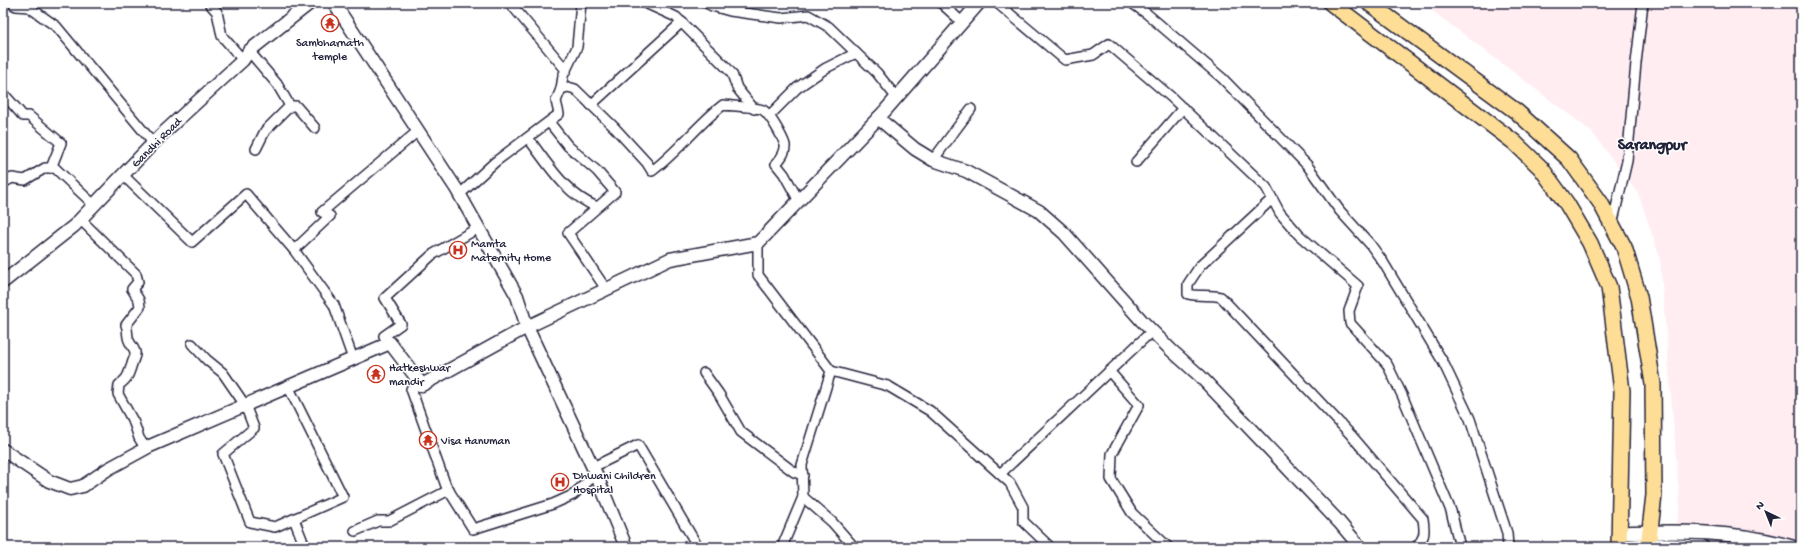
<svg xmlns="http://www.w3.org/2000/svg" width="1804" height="550" font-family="'Gochi Hand',sans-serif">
	<rect width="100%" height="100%" fill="#fff"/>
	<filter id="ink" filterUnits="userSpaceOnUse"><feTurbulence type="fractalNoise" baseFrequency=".025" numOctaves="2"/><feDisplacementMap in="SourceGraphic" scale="8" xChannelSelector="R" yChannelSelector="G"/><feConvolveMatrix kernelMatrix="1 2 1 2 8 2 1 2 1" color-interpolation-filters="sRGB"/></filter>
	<g filter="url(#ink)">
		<polygon fill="#ffedf2" points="1422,3 1801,3 1801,547 1672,547 1680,506 1660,258 1639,195 1591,131"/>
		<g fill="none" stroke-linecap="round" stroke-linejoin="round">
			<defs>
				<g id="minor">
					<polyline points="11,3 16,6 29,7 57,27 154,144"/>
					<polyline points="209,3 217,12 222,36 243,60"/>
					<polyline points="510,3 566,70"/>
					<polyline points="645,3 676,17 727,68 732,74 737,88 754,109"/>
					<polyline points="706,3 712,6 730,11 781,18 808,15 829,27 856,53"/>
					<polyline points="941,3 962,22"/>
					<polyline points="997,3 1065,60 1093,55 1109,44 1171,97 1266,187 1280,213 1299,235 1358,286 1349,311 1350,323 1387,364 1402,395 1451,511 1460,547"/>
					<polyline points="1132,3 1146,13 1222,78 1307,165 1340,211 1370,244 1383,262 1443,362 1470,419 1507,533 1508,547"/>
					<polyline points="249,51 277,84 290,106 265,131 256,149"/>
					<polyline points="561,89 563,76 577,47 581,3"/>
					<polyline points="3,93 23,116 29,116 61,143 51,168"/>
					<polyline points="591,105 682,22"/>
					<polyline points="290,106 296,106 315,128"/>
					<polyline points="769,116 797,88 826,68 856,53 877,73 896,97"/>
					<polyline points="549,122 568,146 597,171 615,192 568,233 606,289"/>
					<path d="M 528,138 C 548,164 565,194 597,207"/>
					<polyline points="933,160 971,109"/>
					<polyline points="1136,162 1183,108"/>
					<polyline points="123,175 192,242 246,194 294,250 334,305 353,359"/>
					<polyline points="3,183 12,178 25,180 45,168 55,168 94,205"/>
					<path d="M 459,195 L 495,162 L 559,114 L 556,101 L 561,89 L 568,87 L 575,89 L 614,127 L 647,163 L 652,171 C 678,152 697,125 723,105 C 731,106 757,107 763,110 C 770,114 783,138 785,145 C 786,153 780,159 776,164 L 784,174 L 799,201"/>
					<path d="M 1272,199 L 1200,266 L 1188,284 L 1188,294 C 1199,297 1210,294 1221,297 L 1351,435 L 1423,519 C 1425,532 1425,538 1416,547"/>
					<path d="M 80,219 L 136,274 L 138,282 L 132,289 L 139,300 L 140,307 L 126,325 C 128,329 127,333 128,337 C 128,342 134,347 135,352 C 136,357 133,359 132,364 C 128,375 129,377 119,385 L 118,394 L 134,423 L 139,438 L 146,449"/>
					<polyline points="1612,225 1627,161 1636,63 1643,3"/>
					<polyline points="758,243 758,275 831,371 802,465 803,497 782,547"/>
					<polyline points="294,250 330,216 322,212 418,131"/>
					<polyline points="192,344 207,360 223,373 245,405 254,428 223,454 250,522 275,527 343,497 288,386"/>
					<polyline points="388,344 384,336 401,324 385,298 432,255 478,228"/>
					<polyline points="831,371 888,386 930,411 1010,483 1023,507 1023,521 1050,547"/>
					<polyline points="1109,371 1139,405 1112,454 1111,479 1132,513 1168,547"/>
					<polyline points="704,373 719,394 741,432 794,472 803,475"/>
					<polyline points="422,385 411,389 446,486 473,529 553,504 573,495 596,474"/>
					<polyline points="593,467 638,445 698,547"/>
					<polyline points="1000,474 1152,331"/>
					<polyline points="803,497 832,522 854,547"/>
					<polyline points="294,519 305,547"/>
					<polyline points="355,531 378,521 389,521 449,490"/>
				</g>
				<g id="tertiary">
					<polyline points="334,3 457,190 517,296 527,327 596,474 626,547"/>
					<polyline points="878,118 915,149 933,160 966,171 1012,196 1039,211 1064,233 1142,321 1171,350 1200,376 1339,522 1360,547"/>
					<polyline points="3,282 74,226 161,135 243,60 249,51 310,3"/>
					<polyline points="3,450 49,481 70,489 83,486 108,469 150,446 390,343 422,385 527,327 670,259 758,243 883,113 979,3"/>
				</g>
				<g id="secondary">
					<path d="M 1619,533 C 1680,531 1733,530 1792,547"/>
					<polyline points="1619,547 1648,545 1702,547"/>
				</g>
				<g id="primary">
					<polyline points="1331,3 1514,142 1541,168 1567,204 1590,243 1609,287 1622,391 1619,547"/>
					<polyline points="1369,3 1517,112 1569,159 1600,202 1624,247 1639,297 1653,384 1654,495 1648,547"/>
				</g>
			</defs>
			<use href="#minor" stroke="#22223b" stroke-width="12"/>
			<use href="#tertiary" stroke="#22223b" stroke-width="15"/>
			<use href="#secondary" stroke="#22223b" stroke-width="16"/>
			<use href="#primary" stroke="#22223b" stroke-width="18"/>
			<use href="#minor" stroke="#fff" stroke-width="9"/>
			<use href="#tertiary" stroke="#fff" stroke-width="12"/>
			<use href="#secondary" stroke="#fff" stroke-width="13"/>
			<use href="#primary" stroke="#fedd96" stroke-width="15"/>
		</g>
	</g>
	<defs>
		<symbol id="temple-ring" viewBox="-11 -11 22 22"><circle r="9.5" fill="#fff" stroke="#c8321e" stroke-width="1.5"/><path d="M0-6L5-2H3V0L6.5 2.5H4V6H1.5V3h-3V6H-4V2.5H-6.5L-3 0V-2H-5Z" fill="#c8321e"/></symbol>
		<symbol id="hospital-ring" viewBox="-11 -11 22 22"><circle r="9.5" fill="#fff" stroke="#c8321e" stroke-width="1.5"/><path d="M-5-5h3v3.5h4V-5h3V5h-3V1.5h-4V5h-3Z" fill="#c8321e"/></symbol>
	</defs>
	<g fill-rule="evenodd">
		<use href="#temple-ring" x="320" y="13" width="20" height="20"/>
		<use href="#hospital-ring" x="448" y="240" width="20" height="20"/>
		<use href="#temple-ring" x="366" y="364" width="20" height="20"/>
		<use href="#temple-ring" x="418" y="430" width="20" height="20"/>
		<use href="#hospital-ring" x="550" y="472" width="20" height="20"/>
	</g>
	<g text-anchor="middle" stroke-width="3" stroke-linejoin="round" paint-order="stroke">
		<g font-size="12" fill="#22223b" stroke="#fff" text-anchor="start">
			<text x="330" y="46" text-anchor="middle">Sambharnath<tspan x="330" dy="14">temple</tspan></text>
			<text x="471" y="247">Mamta<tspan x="471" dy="14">Maternity Home</tspan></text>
			<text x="389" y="371">Hatkeshwar<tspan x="389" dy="14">mandir</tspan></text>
			<text x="441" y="444">Visa Hanuman</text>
			<text x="573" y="479">Dhwani Children<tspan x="573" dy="14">Hospital</tspan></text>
		</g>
		<g font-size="12" fill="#22223b" stroke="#fff">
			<text transform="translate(156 142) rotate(-45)" y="4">Gandhi Road</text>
		</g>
		<g font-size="16" font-weight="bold" fill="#22223b" stroke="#fff">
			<text x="1652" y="149">Sarangpur</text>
		</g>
	</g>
	<rect width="1804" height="550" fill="none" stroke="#fff" stroke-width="16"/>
	<rect x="8" y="8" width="1788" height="534" fill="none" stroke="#22223b" stroke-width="1.5" filter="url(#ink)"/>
	<g transform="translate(1766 512) rotate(317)" stroke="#ffffff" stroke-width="3" paint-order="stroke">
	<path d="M0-3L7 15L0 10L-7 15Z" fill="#22223b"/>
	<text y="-6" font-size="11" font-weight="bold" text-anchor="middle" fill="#22223b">N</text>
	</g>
</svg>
